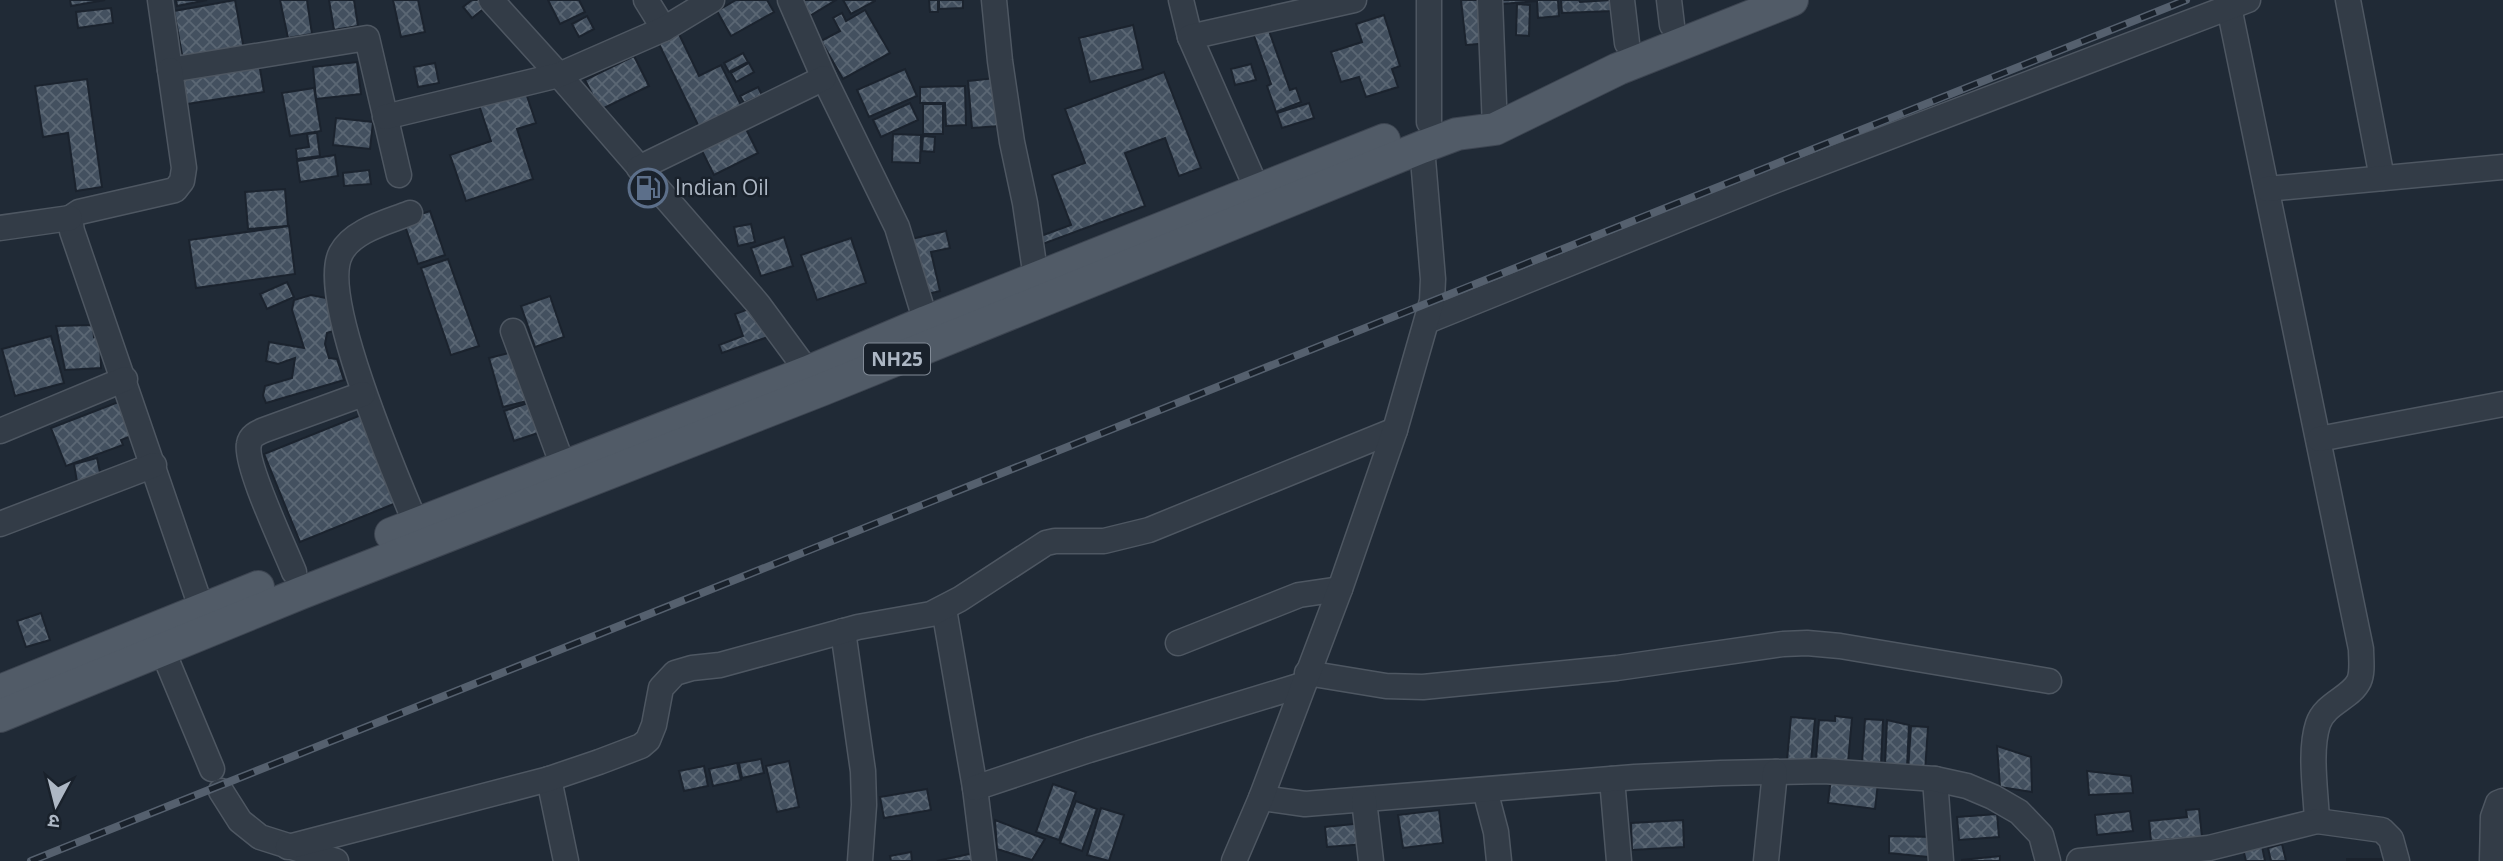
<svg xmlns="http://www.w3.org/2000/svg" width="2503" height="861" font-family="'Open Sans','Noto Sans Devanagari',sans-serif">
	<defs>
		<pattern id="building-cross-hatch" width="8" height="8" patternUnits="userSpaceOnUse" patternTransform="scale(1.75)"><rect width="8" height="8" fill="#43505f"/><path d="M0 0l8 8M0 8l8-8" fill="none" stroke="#5b6774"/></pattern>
	</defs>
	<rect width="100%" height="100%" fill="#202a36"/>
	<g fill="url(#building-cross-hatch)" stroke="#1b232e" stroke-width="2">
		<polygon points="70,0 105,0 71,6"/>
		<polygon points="176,0 207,0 177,6"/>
		<polygon points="235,0 244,49 183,60 174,11"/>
		<polygon points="280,0 307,0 312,34 288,38"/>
		<polygon points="329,0 354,0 358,26 334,30"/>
		<polygon points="393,0 418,0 425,32 401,37"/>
		<polygon points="472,0 480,0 486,7 472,18 463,7"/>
		<polygon points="548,0 579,0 585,12 560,24"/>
		<polygon points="736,0 767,0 774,12 731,36 717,11"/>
		<polygon points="798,0 836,0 808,17"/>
		<polygon points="843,0 875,0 875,1 851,14"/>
		<polygon points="929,0 938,0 938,12 930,12"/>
		<polygon points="939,0 963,0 963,8 939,9"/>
		<polygon points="1461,0 1487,0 1491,43 1466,45"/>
		<polygon points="1502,0 1558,0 1559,16 1538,18 1537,1 1502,4"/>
		<polygon points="1561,0 1579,0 1580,2 1611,0 1612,11 1562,13"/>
		<polygon points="1517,4 1530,5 1529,36 1516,35"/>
		<polygon points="111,8 113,23 78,28 76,12"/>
		<polygon points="865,10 890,53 843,79 821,41 840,31 833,18 842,13 846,21"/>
		<polygon points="1384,15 1400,66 1392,69 1398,87 1366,97 1359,77 1341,82 1331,52 1362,42 1356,24"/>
		<polygon points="587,16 594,29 579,37 572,24"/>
		<polygon points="1133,25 1143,69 1090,82 1079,38"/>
		<polygon points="1268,28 1290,90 1296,88 1301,102 1276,112 1267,86 1271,84 1253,33"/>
		<polygon points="678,32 699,76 721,65 742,107 699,127 658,42"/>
		<polygon points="743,53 748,62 729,72 724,63"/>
		<polygon points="634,56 649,86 600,110 585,80"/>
		<polygon points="357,62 361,94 316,99 313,67"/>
		<polygon points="259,63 264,92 187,104 182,75"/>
		<polygon points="435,63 439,83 418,87 414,67"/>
		<polygon points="749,63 754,72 736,82 731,73"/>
		<polygon points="1251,64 1256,80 1235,85 1231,69"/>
		<polygon points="905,69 917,96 869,117 857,90"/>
		<polygon points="1164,72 1201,168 1179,176 1165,138 1125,153 1145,206 1040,245 1038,237 1071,225 1052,175 1085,163 1065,109"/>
		<polygon points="996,78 1000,126 972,128 968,81"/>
		<polygon points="87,79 102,187 76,191 68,133 43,137 35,86"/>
		<polygon points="523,84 536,123 517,129 533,179 466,201 450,155 491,141 477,99"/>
		<polygon points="965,86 966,125 946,126 945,103 920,103 920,87"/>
		<polygon points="758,87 762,95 744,103 740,96"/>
		<polygon points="314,88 321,131 290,136 282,93"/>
		<polygon points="910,103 918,120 881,137 873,120"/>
		<polygon points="1309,103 1314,118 1282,128 1277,113"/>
		<rect x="923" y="104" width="20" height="30"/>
		<polygon points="336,118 373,122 370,149 333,145"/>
		<polygon points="745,127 758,153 714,175 701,149"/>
		<polygon points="317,133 320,156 297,159 296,149 309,147 307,134"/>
		<polygon points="893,134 921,135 920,163 892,162"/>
		<polygon points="923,136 935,137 934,152 922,151"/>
		<polygon points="335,155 338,176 300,182 297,161"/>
		<polygon points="369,170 371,184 344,186 343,173"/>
		<polygon points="285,189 288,226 248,229 245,192"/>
		<polygon points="430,211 445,255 418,264 403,220"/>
		<polygon points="751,224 755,242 738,246 734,227"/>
		<polygon points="289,226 295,274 196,288 189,240"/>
		<polygon points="946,231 950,248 931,252 940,291 920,296 907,240"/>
		<polygon points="784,237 793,266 761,276 751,248"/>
		<polygon points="851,238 866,283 817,300 801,255"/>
		<polygon points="448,259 479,346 451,355 421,268"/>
		<polygon points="287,282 294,297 267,309 260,294"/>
		<polygon points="311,295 326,298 336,330 327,333 325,344 329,358 337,359 344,380 266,403 263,396 265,386 292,378 295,358 278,364 266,361 269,342 304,348 292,310 294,300"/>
		<polygon points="550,296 564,337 535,347 521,306"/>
		<polygon points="757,306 768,337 722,353 719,345 743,336 735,314"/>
		<polygon points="93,325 94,337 100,336 101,368 65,370 56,326"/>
		<polygon points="51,336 64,383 15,396 2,349"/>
		<polygon points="513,352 527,401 503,407 489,358"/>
		<polygon points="121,401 134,435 121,440 123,445 66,466 51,428"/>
		<polygon points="531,402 541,432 514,441 504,411"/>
		<polygon points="366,413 401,501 300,542 264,454"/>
		<polygon points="97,458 101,477 77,482 74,464"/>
		<polygon points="41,613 50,640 26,647 17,621"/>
		<polygon points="1835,716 1852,718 1848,763 1816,759 1819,720 1835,721"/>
		<polygon points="1791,717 1815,719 1811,762 1787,760"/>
		<polygon points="1865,719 1883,720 1881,765 1862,763"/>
		<polygon points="1887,720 1909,725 1907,768 1885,765"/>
		<polygon points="1911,726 1928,727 1925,772 1908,771"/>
		<polygon points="1997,746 2031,757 2032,792 2000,787"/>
		<polygon points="761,759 764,773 742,778 739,763"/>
		<polygon points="789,761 799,807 777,812 766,766"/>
		<polygon points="737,763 741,780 713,786 709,769"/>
		<polygon points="704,766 708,786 684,791 679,771"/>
		<polygon points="2087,771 2131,776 2133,793 2089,795"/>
		<polygon points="1831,778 1878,783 1875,809 1828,803"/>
		<polygon points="1053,784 1076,792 1059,840 1036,832"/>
		<polygon points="927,789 931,810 884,818 880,797"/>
		<polygon points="1076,801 1097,809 1082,851 1060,843"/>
		<polygon points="1101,808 1124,815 1109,861 1087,855"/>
		<polygon points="2199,809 2202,837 2151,841 2149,821 2187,817 2186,810"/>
		<polygon points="1439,810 1443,843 1403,848 1398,815"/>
		<polygon points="2130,811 2133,831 2097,835 2095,815"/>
		<polygon points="1997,814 1999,837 1959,840 1957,817"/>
		<polygon points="995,820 1045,839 1032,860 997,849"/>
		<polygon points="1683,820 1684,847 1632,850 1631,823"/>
		<polygon points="1363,823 1365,844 1327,847 1325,827"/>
		<polygon points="1889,836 1935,837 1938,858 1889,853"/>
		<polygon points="2282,844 2286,861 2271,861 2268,848"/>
		<polygon points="2262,846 2265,861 2246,861 2243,849"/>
		<polygon points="911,852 912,861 891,861 890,856"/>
		<polygon points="974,853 975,861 937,861"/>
		<polygon points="2000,856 2000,861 1962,861 1962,860"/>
		<rect x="2347" y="859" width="42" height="2"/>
	</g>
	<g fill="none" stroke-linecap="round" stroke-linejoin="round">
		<defs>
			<g id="minor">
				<polyline points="160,0 170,70 367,38 399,175"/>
				<polyline points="491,0 559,75 758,304 808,372"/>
				<polyline points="646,0 664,29"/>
				<polyline points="790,0 824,78 897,227 926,322"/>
				<polyline points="994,0 1000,61 1012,142 1025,203 1036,278"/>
				<polyline points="1181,0 1190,37"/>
				<polyline points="1429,0 1429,122"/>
				<polyline points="1490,0 1495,129"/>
				<polyline points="1622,0 1627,43"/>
				<polyline points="1669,0 1672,25"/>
				<polyline points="2348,0 2382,178"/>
				<path d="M 2229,7 L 2361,649 C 2361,659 2363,672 2359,681 C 2351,698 2325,703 2318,724 C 2309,751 2316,793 2317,821"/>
				<polyline points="170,70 184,168 182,181 175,190 79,212 70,218 72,231 202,610"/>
				<polyline points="385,117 559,75 664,29 712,0"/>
				<polyline points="639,168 824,78"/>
				<polyline points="1257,189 1190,37 1354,0"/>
				<polyline points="2267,189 2503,167"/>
				<path d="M 410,213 C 388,222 353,230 341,253 C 318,296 396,476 416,524"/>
				<polyline points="0,228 70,218"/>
				<polyline points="1427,321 1766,184 2248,0"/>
				<polyline points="513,331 563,466"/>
				<polyline points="0,431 125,379"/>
				<polyline points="2319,439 2503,404"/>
				<polyline points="0,524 154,465"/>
				<path d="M 294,572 C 285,549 244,463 249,444 C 250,436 257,433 264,430 L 363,394"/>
				<polyline points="944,609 975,788 984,861"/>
				<polyline points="843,631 863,771 864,805 860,861"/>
				<polyline points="1178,643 1299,595 1340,589"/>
				<polyline points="162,649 212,769"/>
				<polyline points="1307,673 1386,686 1423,687 1617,668 1783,644 1807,643 1840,646 2049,681"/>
				<polyline points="549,779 566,861"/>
				<polyline points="1612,779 1619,861"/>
				<polyline points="1935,779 1941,861"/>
				<polyline points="975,788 1089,750 1302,685"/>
				<polyline points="1485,790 1496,832 1499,861"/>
				<polyline points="221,791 240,821 260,837 336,861"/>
				<polyline points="1261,798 1305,804 1635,777 1721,773 1824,771 1935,779 1967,786 1993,797 2019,812 2041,835 2048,861"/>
				<polyline points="1364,800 1371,861"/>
				<polyline points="288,847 549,779 599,762 641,746 648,740 654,725 661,688 675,673 692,668 720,665 858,627 931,614 960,599 1046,543 1055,541 1104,541 1149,530 1395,430"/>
				<polyline points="1234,861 1261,798 1340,589 1395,430 1432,301 1433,279 1422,147"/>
				<polyline points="1766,861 1775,772"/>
				<polyline points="2079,861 2209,848 2317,821 2382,830 2391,839 2397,861"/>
				<polyline points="2492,861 2493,817 2498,803 2503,801"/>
			</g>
			<g id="major">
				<polyline points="391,534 808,372 926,322 1384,140"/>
				<polyline points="0,691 258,587"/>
				<polyline points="0,716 301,593 821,390 1422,147 1457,134 1495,129 1618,69 1792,0"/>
			</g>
		</defs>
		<use href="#minor" stroke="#4e5762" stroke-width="27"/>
		<use href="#major" stroke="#3d4551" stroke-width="34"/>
		<use href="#minor" stroke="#333c47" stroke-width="24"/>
		<use href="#major" stroke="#515b67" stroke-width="32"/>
		<defs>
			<polyline id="rail" points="31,861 2186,0"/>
		</defs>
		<use href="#rail" stroke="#55606e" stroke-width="8"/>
		<use href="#rail" stroke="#19212b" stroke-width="5" stroke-dasharray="16" stroke-linecap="butt"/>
	</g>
	<defs>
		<symbol id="fuel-ring" viewBox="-11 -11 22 22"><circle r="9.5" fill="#19212b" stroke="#5c6f8a" stroke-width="1.5"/><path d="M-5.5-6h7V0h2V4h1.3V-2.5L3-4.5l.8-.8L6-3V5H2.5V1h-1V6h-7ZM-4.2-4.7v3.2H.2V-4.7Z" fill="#5c6f8a"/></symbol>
	</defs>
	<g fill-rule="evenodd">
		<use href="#fuel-ring" x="626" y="166" width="44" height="44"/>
	</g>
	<g text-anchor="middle" stroke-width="5" stroke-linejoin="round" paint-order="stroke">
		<rect fill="#19212b" stroke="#818a96" stroke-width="2" x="864" y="343.5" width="66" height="31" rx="5"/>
		<g font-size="19" font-weight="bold" fill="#adb7c4">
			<text x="897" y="366">NH25</text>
		</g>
		<g font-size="21" fill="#adb7c4" stroke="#19212b" text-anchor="start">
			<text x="675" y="195">Indian Oil</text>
		</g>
	</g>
	<g transform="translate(56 805) rotate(187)" stroke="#19212b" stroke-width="5" paint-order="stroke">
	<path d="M0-5L12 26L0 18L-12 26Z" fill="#adb7c4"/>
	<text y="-10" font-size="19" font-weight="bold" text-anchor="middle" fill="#adb7c4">उ</text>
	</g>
</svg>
